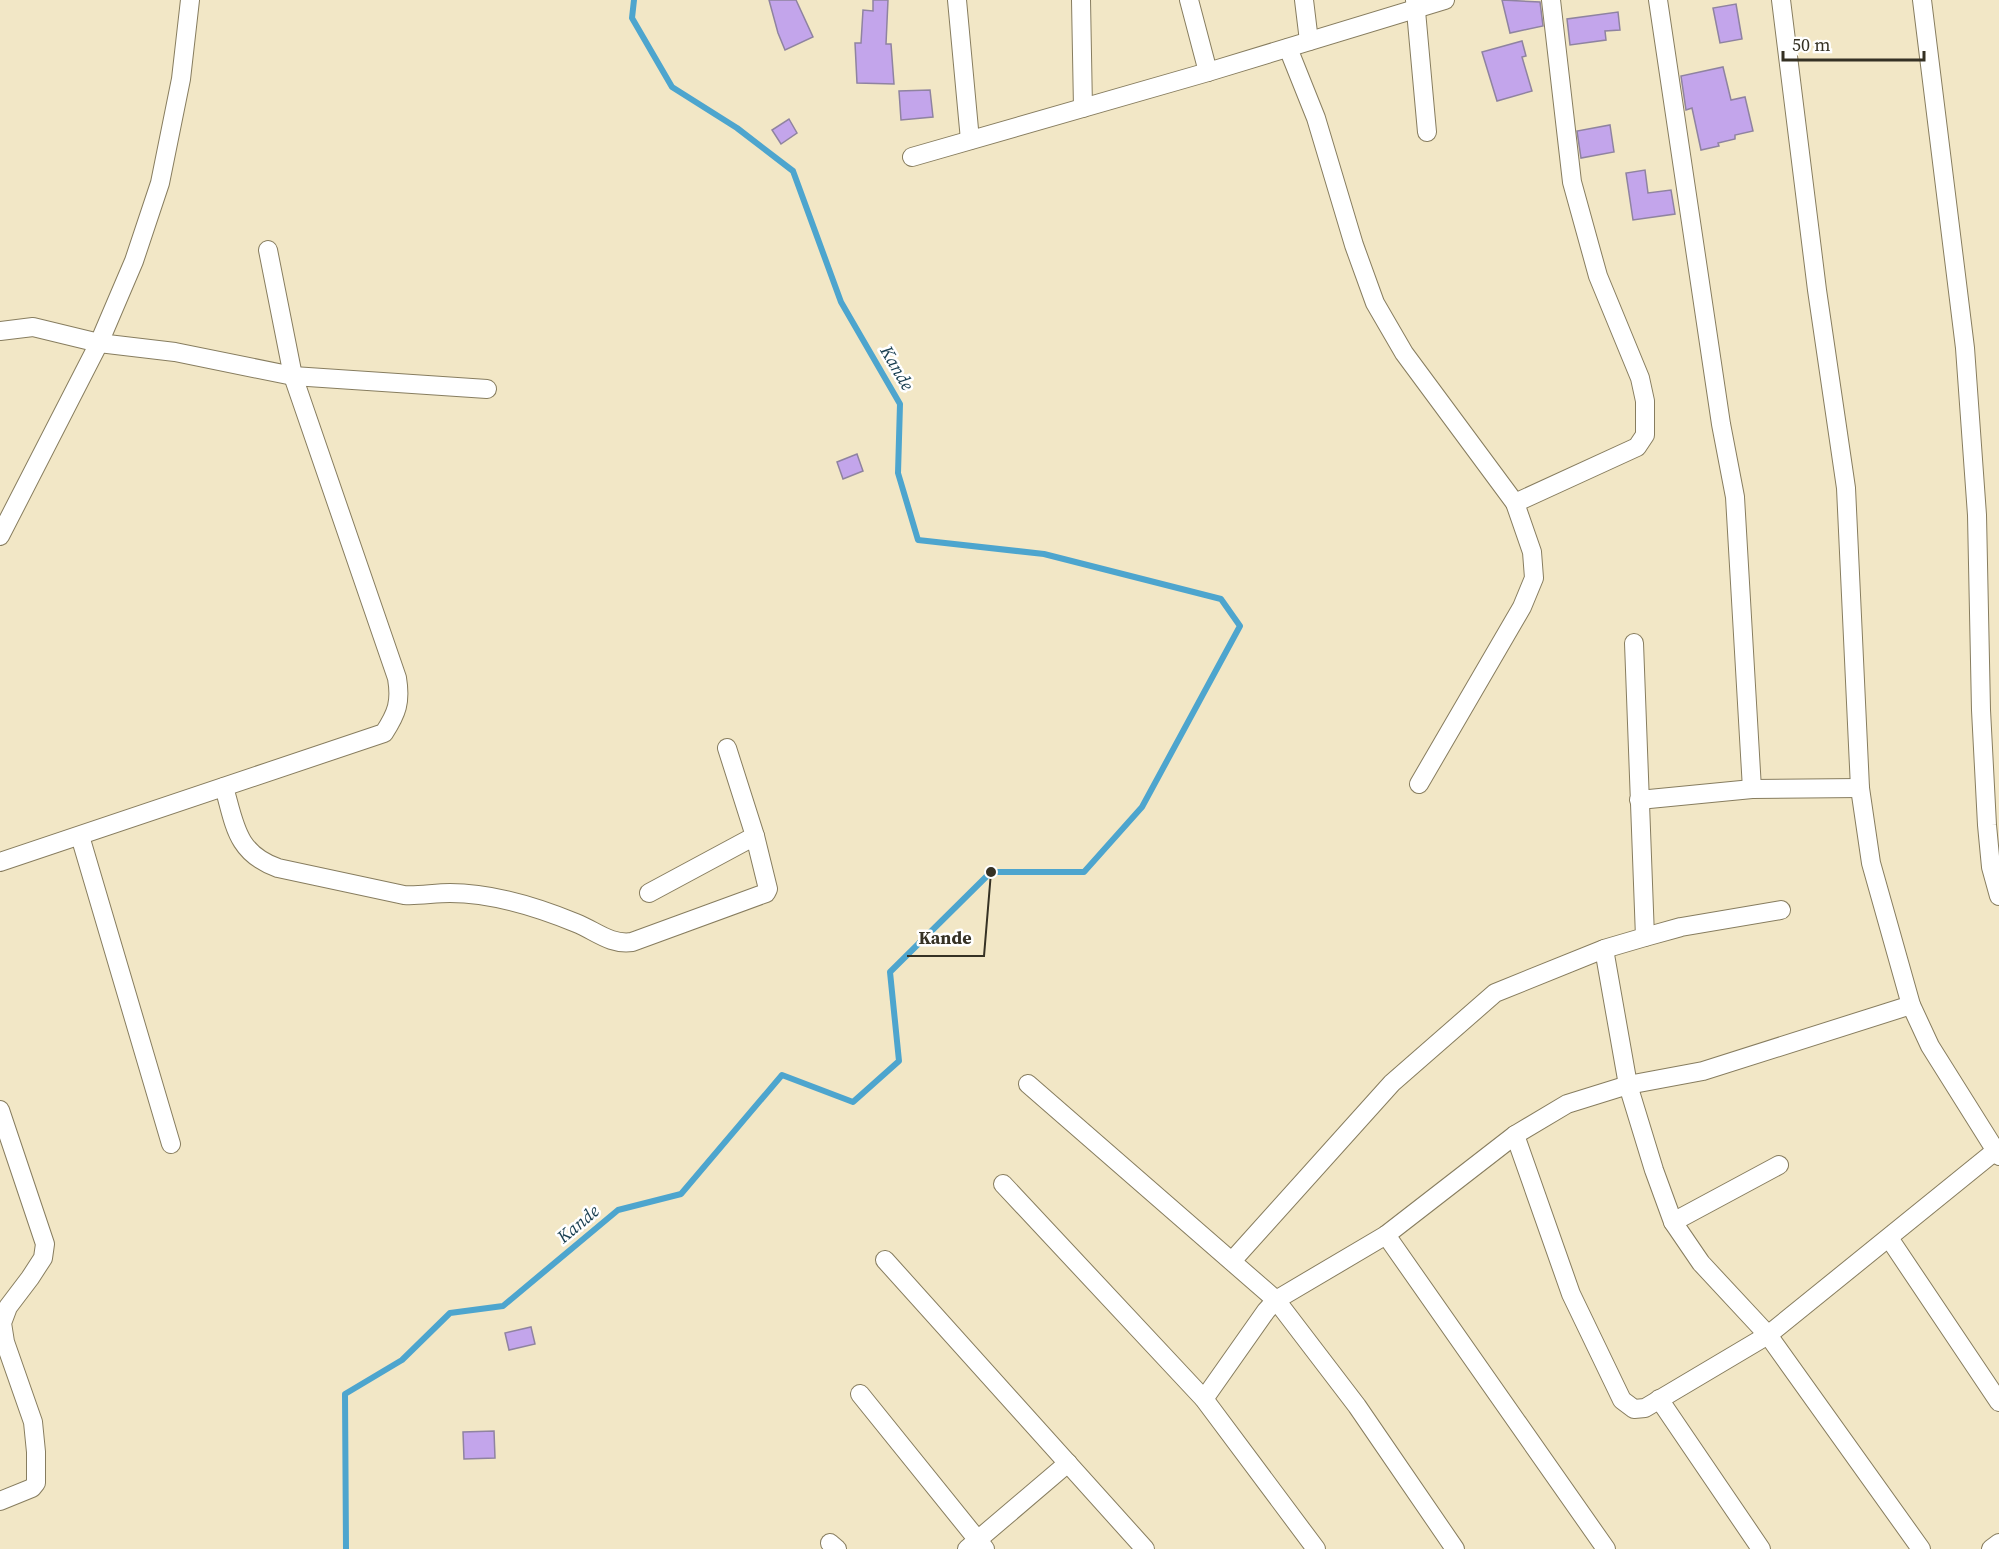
<svg xmlns="http://www.w3.org/2000/svg" width="1999" height="1549" font-family="'Source Serif 4',serif">
	<rect width="100%" height="100%" fill="#f2e7c6"/>
	<g fill="none" stroke-linecap="round" stroke-linejoin="round">
		<polyline stroke="#4da5ce" stroke-width="6" points="346,1549 345,1394 402,1360 450,1313 503,1306 618,1210 681,1194 782,1075 853,1102 899,1061 890,972 991,872 1084,872 1142,807 1240,626 1221,599 1044,554 918,540 898,473 900,404 841,302 793,171 737,128 672,87 632,18 634,0"/>
	</g>
	<g fill="#c3a5eb" stroke="#8f83a0" stroke-width="1.5">
		<polygon points="769,0 796,0 813,37 785,50 778,33"/>
		<polygon points="873,0 888,0 886,44 891,44 894,84 857,83 855,43 861,43 863,10 873,11"/>
		<polygon points="1502,0 1540,2 1543,26 1510,33"/>
		<polygon points="1736,4 1742,39 1720,43 1713,8"/>
		<polygon points="1618,12 1620,30 1605,31 1606,40 1570,45 1567,19"/>
		<polygon points="1522,41 1526,56 1522,57 1532,91 1497,101 1482,52"/>
		<polygon points="1723,67 1731,100 1745,97 1753,131 1735,135 1735,139 1718,143 1719,146 1701,150 1692,108 1686,110 1681,76"/>
		<polygon points="930,90 933,117 901,120 899,91"/>
		<polygon points="789,119 797,133 781,144 772,130"/>
		<polygon points="1610,125 1614,152 1581,158 1577,131"/>
		<polygon points="1645,170 1648,193 1671,190 1675,214 1633,220 1626,173"/>
		<polygon points="857,454 863,471 843,479 837,462"/>
		<polygon points="531,1327 535,1344 509,1350 505,1333"/>
		<polygon points="494,1431 495,1458 464,1459 463,1432"/>
	</g>
	<g fill="none" stroke-linecap="round" stroke-linejoin="round">
		<defs>
			<g id="minor">
				<polyline points="957,0 970,140"/>
				<polyline points="1081,0 1083,108"/>
				<polyline points="1189,0 1208,72"/>
				<polyline points="1304,0 1309,41"/>
				<polyline points="1415,0 1427,132"/>
				<polyline points="1658,0 1721,424 1735,497 1752,789"/>
				<polyline points="1781,0 1817,290 1846,488 1860,788 1871,863 1911,1005 1930,1046 1999,1156"/>
				<polyline points="1922,0 1965,348 1977,515 1981,710 1987,825 1991,867 1999,896"/>
				<polyline points="1288,48 1316,118 1354,245 1375,303 1404,353 1515,503 1532,552 1534,578 1522,607 1419,784"/>
				<polyline points="912,157 1208,72 1445,0"/>
				<polyline points="0,331 33,327 99,343 175,352 293,376 487,389"/>
				<polyline points="1515,503 1637,447 1645,435 1645,401 1640,378 1598,276 1572,182 1551,0"/>
				<polyline points="0,536 99,343 134,261 160,183 181,79 190,0"/>
				<polyline points="1634,643 1645,937"/>
				<path d="M 224,787 C 235,825 236,853 278,868 L 404,895 C 419,896 434,893 450,893 C 493,893 537,907 576,923 C 596,931 610,945 632,942 L 766,893 L 768,889 L 755,836 L 727,748"/>
				<polyline points="1639,800 1752,789 1860,788"/>
				<polyline points="80,836 171,1144"/>
				<path d="M 0,862 L 384,733 C 397,713 401,702 397,678 L 293,376 L 268,250"/>
				<polyline points="649,893 755,836"/>
				<polyline points="1604,949 1628,1085 1654,1170 1673,1222 1701,1263 1768,1335 1921,1549"/>
				<polyline points="1028,1084 1276,1300 1357,1406 1455,1549"/>
				<polyline points="0,1110 45,1244 43,1258 30,1278 8,1307 2,1323 5,1342 33,1422 36,1452 36,1483 32,1488 0,1501"/>
				<polyline points="1515,1135 1571,1294 1622,1400 1634,1409 1645,1408 1768,1335 1999,1148"/>
				<polyline points="1003,1184 1204,1399 1316,1549"/>
				<polyline points="1673,1222 1779,1165"/>
				<polyline points="1386,1235 1606,1549"/>
				<polyline points="1889,1238 1999,1402"/>
				<polyline points="885,1260 1145,1549"/>
				<polyline points="1232,1261 1392,1083 1495,993 1604,949 1645,937 1681,927 1781,910"/>
				<polyline points="860,1394 985,1549"/>
				<polyline points="1204,1399 1266,1311 1276,1300 1386,1235 1515,1135 1567,1104 1628,1085 1703,1071 1911,1005"/>
				<polyline points="1659,1399 1761,1549"/>
				<polyline points="830,1543 837,1549"/>
				<polyline points="967,1549 1068,1463"/>
				<polyline points="1991,1549 1999,1543"/>
			</g>
		</defs>
		<use href="#minor" stroke="#877d5f" stroke-width="20"/>
		<use href="#minor" stroke="#fff" stroke-width="18"/>
	</g>
	<g text-anchor="middle" stroke-width="5" stroke-linejoin="round" paint-order="stroke">
		<g font-size="18" font-style="italic" fill="#173d4f" stroke="#fff">
			<text transform="translate(897 368) rotate(60)" y="6">Kande</text>
			<text transform="translate(578 1224) rotate(-40)" y="6">Kande</text>
		</g>
	</g>
	<path fill="none" stroke="#353124" stroke-width="2" d="M991 872L984 956H907"/>
	<circle fill="#353124" stroke="#fff" stroke-width="2" cx="991" cy="872" r="6"/>
	<g font-size="18" text-anchor="middle" font-weight="bold" fill="#353124" stroke="#fff" stroke-width="5" stroke-linejoin="round" paint-order="stroke">
		<text x="945" y="944">Kande</text>
	</g>
	<path d="M1783 51v9h141v-9" fill="none" stroke="#353124" stroke-width="3"/>
	<text x="1792" y="51" font-size="18" fill="#353124" stroke="#ffffff" stroke-width="4.5" paint-order="stroke">50 m</text>
</svg>
